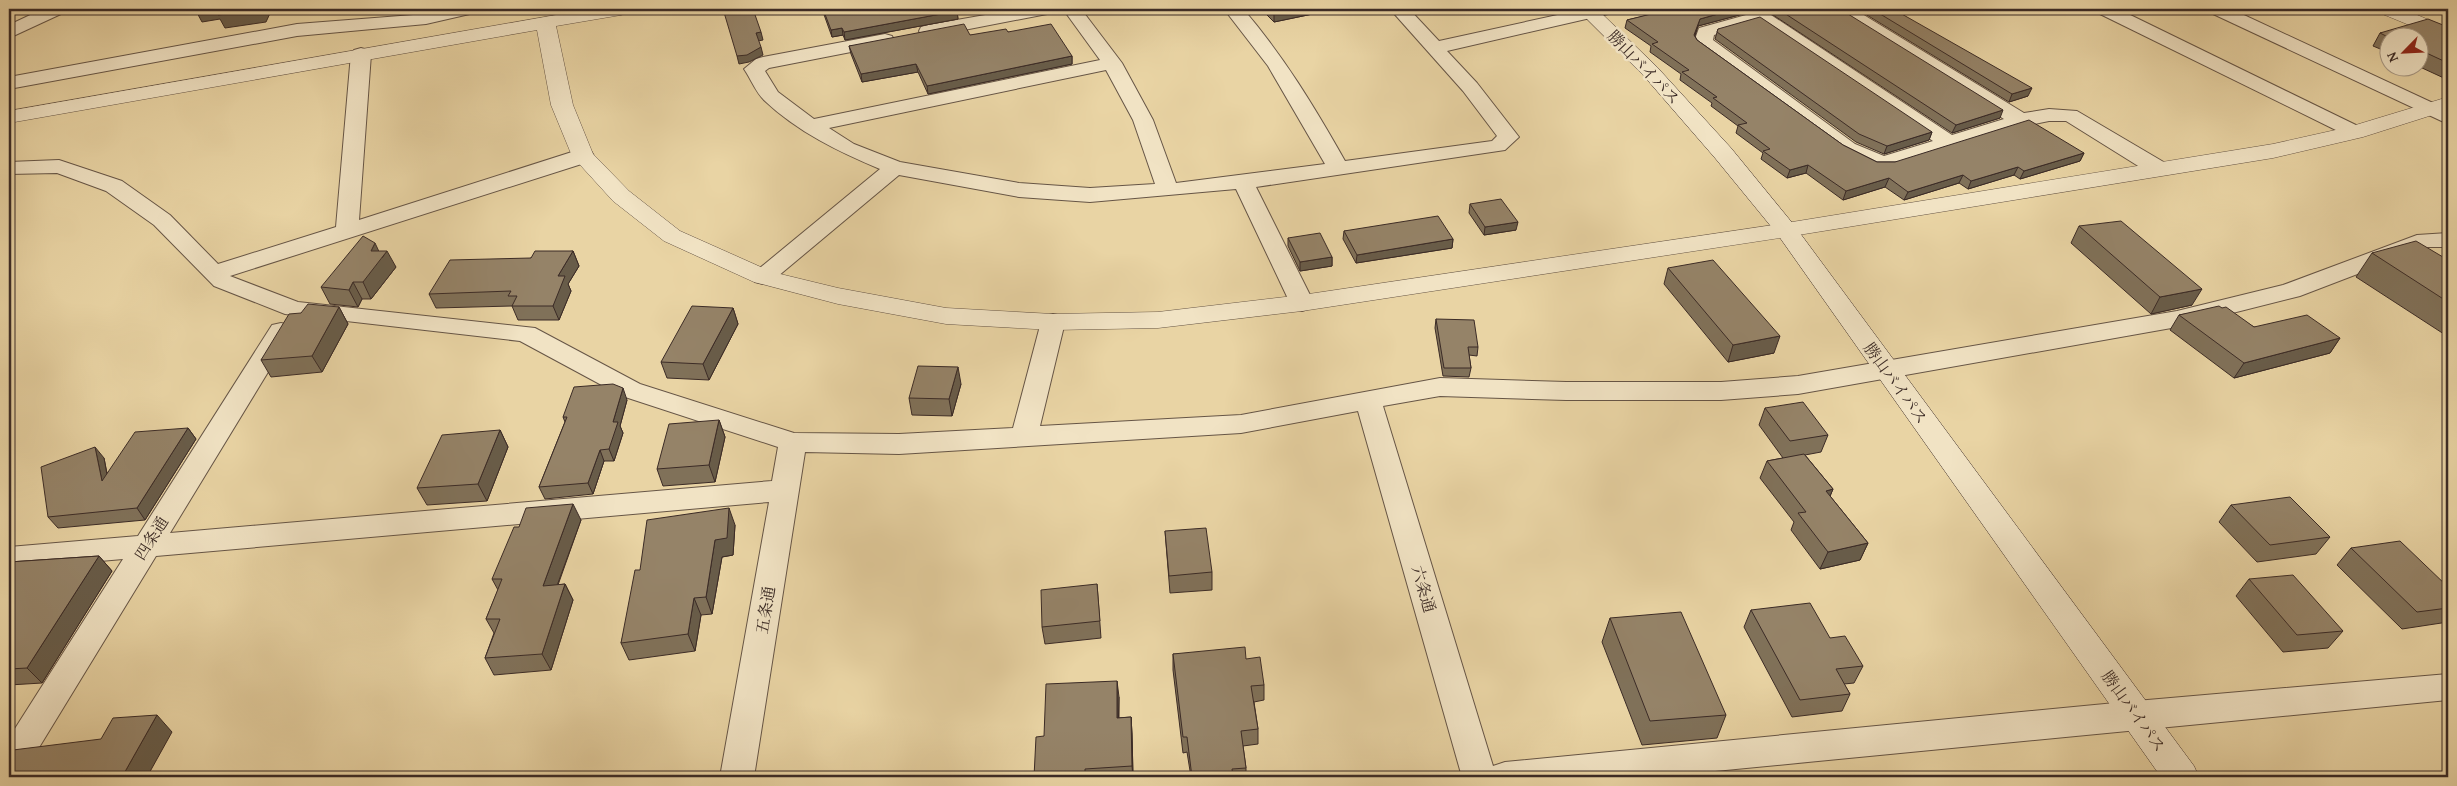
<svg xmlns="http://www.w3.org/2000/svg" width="2457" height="786" font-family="'Gentium Book Plus','Noto Serif JP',serif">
	<rect width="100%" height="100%" fill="#e9d4a4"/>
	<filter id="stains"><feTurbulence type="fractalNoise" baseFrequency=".004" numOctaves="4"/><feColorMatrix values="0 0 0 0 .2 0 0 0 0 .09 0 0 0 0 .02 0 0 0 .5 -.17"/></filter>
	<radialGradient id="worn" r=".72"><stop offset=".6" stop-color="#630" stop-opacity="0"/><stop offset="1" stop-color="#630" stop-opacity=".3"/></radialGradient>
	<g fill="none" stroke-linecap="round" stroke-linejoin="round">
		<defs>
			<g id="minor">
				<polygon points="43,9 66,9 63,13 9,38 9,25"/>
				<polygon points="446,9 477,9 474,13 426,24 297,36 9,89 9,77 297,24 426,14"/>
				<polygon points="1019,9 1056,9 1053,13 1047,14 928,37 921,35 919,31 921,27 928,25"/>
				<path d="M 1063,9 L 1081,9 L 1122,63 L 1153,120 L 1176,183 L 1325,164 L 1268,66 L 1224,9 L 1243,9 C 1283,55 1315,108 1345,161 L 1492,141 L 1497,136 L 1463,91 L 1390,9 L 1409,9 L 1439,41 L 1585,9 L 1617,9 L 1614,13 L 1608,14 L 1447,51 L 1477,83 L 1519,137 L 1505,150 L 1256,187 L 1314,303 L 1311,308 L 1302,311 L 1293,308 L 1290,303 L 1236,189 L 1090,202 L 1019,197 L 899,175 L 771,282 L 763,284 L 755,282 L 751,277 L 755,272 L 880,169 C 839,152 798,132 765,101 C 756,93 751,79 744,69 L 756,59 L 763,57 L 885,34 L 892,36 L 894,40 L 892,44 L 769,68 L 765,71 L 778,92 L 814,119 L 1100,60 ZM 1106,70 L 1133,120 L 1155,184 L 1090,188 L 1019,183 L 900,162 L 854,144 L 829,128 Z"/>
				<path d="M 1741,9 L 1762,9 L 1952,135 L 2004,119 L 1836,13 L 1833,9 L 1854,9 L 2024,113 L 2049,109 L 2077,111 L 2167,164 L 2170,169 L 2167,174 L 2159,175 L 2151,174 L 2066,121 L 2049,121 L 2025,126 L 1891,168 L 1883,169 L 1875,168 L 1841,152 L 1696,46 L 1694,42 L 1699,28 L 1746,15 ZM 1758,23 L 1933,141 L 1884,156 L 1855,144 L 1713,40 L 1714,35 Z"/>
				<polygon points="2095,9 2118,9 2362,128 2365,132 2362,136 2355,138 2348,136 2098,13"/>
				<polygon points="2208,9 2231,9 2448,110 2448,124 2211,13"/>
				<polygon points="361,48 368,50 371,54 359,220 575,151 583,150 591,151 594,156 591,161 230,276 298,302 535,328 640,384 794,433 899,434 1013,428 1041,322 1044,316 1053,314 1062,316 1065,322 1040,426 1241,415 1440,378 1566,382 1721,382 1798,376 2177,311 2283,285 2417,235 2448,233 2448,247 2428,247 2300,296 2177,327 1798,394 1721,400 1566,400 1440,396 1383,406 1493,766 1505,762 2136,701 2448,674 2448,700 1653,777 1462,777 1358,411 1241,433 899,454 805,452 754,777 720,777 769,502 156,556 21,777 9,777 9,738 123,559 9,569 9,547 138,536 272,325 281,323 290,325 293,331 170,533 772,481 778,447 622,396 520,341 285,314 214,286 154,225 106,191 57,173 9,174 9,162 59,160 122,181 170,215 218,264 336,227 351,54 354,50"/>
			</g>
			<g id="tertiary">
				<polygon points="590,9 630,9 628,13 621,15 556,26 573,105 593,154 629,191 680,231 772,272 838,288 946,308 1053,314 1158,312 1302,295 1786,223 2273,144 2349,127 2448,97 2448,110 2363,137 2273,158 1786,237 1302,311 1158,328 1053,330 946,324 838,304 754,282 664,241 613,201 572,156 551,105 537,30 9,123 9,111"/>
				<polygon points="2378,9 2403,9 2448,28 2448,41 2380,13"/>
			</g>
			<polygon id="secondary" points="1577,9 1597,9 1657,67 1731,148 1794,225 2194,766 2199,777 2161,777 1778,235 1715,158 1643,75"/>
		</defs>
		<use href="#minor" stroke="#665546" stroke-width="2"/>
		<use href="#tertiary" stroke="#665546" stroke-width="1"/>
		<use href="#secondary" stroke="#3b2b26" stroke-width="1"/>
		<use href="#minor" fill="#f1e3c4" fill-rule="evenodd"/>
		<use href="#tertiary" fill="#f1e3c4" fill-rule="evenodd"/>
		<use href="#secondary" fill="#f1e3c4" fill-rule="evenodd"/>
	</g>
	<g fill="#807159" stroke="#3b2b26">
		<polygon points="822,9 955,9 957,11 958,19 845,40 843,35 832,37"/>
		<polygon points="1261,9 1327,9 1327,11 1274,22"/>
		<polygon points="1660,9 1744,9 1743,14 1698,26 1695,36 1697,40 1843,145 1877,162 1895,162 2084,153 2080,161 2020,179 2014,175 1968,189 1959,183 1904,200 1885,187 1843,200 1806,173 1787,178 1761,159 1763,153 1736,133 1738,126 1711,106 1712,103 1680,80 1681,74 1650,52 1651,46 1625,28 1627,20 1662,12 1659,10"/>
		<polygon points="1764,9 1840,9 2000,118 1952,133"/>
		<polygon points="1857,9 1893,9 2028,96 2009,102"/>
		<polygon points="2448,18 2448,78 2446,79 2420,67 2420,38 2390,38 2390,53 2373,46 2380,33 2447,26 2444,24"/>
		<polygon points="1718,29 1932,132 1929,140 1884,154 1856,142 1715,39"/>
		<polygon points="1008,32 1072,56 1072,64 928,94 918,72 862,82 851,54 849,46"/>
		<polygon points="1470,204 1516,230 1484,235 1469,213"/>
		<polygon points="2079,226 2192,305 2151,314 2071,243"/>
		<polygon points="1344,231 1453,239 1452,248 1356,263 1343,239"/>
		<polygon points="1288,238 1332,257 1332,266 1300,271 1288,246"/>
		<polygon points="378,251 396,267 371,299 362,299 358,307 330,304 321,287"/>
		<polygon points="573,251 579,266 568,284 571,291 559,320 518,320 512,306 436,308 429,294 531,258"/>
		<polygon points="2372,253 2448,260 2448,336 2447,336 2356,277"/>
		<polygon points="1668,268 1774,353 1728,362 1664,284"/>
		<polygon points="339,307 348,324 322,372 271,377 261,360 301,313"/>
		<polygon points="733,308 738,324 709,380 667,378 661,362"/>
		<polygon points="2222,308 2254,327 2340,338 2330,353 2234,378 2170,330 2179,315"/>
		<polygon points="1436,319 1478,347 1477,356 1469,355 1471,368 1469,377 1443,376 1435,328"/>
		<polygon points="961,384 952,416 912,415 909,398"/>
		<polygon points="627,400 620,426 623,433 614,461 604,461 593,494 545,499 539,487 565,422 563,417"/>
		<polygon points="1765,408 1828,435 1821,452 1805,455 1833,489 1830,496 1868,543 1860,560 1820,569 1791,530 1794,522 1760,478 1767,461 1783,458 1759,425"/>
		<polygon points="719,420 725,437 715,482 663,486 657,469"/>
		<polygon points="188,428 196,439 145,520 58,528 48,517 104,458 107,473"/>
		<polygon points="500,430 508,447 487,501 427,505 417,488"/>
		<polygon points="2231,505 2330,537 2316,554 2257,562 2219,522"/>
		<polygon points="581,520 558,585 565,584 573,600 551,670 494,675 485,658 494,633 486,619 498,590 492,579"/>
		<polygon points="735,525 733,555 722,557 712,614 701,615 695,651 629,660 621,643 640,570"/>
		<polygon points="1165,531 1212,572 1212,590 1170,593"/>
		<polygon points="2351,548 2448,587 2448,622 2402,629 2337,565"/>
		<polygon points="99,556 112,571 42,683 9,685 9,562"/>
		<polygon points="2249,579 2343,631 2328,648 2283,652 2236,596"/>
		<polygon points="1097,584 1101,638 1045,644 1042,627"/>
		<polygon points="1751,610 1830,638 1863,666 1854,683 1844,684 1850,694 1842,711 1792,717 1744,627"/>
		<polygon points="1610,618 1726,715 1717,738 1642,745 1602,642"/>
		<polygon points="1173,654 1246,659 1264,685 1264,700 1254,702 1258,729 1258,744 1243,746 1246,768 1246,777 1191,777 1187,752 1183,753 1173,670"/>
		<polygon points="1119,697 1119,718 1131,717 1132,734 1133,777 1034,777 1044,736"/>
	</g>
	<g fill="#685c49" stroke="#3b2b26">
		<polygon points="195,9 272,9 266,22 225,28 220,19 202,22"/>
		<polygon points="1301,9 1327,9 1327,11 1274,22 1274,14"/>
		<polygon points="1736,9 1744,9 1743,14 1698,26 1692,43 1700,19"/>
		<polygon points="957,11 958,19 845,40 844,32"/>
		<polygon points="842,28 843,35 832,37 831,30"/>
		<polygon points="761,32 763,40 758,41 756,33"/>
		<polygon points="761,47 763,55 749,62 739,64 737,56"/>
		<polygon points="1072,56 1072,64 928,94 927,86"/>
		<polygon points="916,64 918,72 862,82 861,74"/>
		<polygon points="2032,88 2028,96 2009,102 2012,94"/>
		<polygon points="2003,110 2000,118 1952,133 1956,125"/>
		<polygon points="1932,132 1929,140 1884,154 1887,146"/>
		<polygon points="2084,153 2080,161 2020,179 2024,171"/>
		<polygon points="1808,165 1806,173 1787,178 1790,170"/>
		<polygon points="2018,167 2014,175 1968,189 1971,181"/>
		<polygon points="1963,175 1959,183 1904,200 1908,192"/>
		<polygon points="1889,178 1885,187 1843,200 1846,191"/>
		<polygon points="1518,222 1516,230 1484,235 1485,227"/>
		<polygon points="1453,239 1452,248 1356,263 1357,255"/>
		<polygon points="375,243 382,258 387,251 396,267 371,299 363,282 371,251"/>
		<polygon points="573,251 579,266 568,284 571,291 559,320 553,306 558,276"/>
		<polygon points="1332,257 1332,266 1300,271 1300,262"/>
		<polygon points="353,282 362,299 358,307 349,290"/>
		<polygon points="2202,289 2192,305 2151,314 2160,297"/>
		<polygon points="339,307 348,324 322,372 312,356"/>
		<polygon points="733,308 738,324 709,380 703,364"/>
		<polygon points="1780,336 1774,353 1728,362 1733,345"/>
		<polygon points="2340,338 2330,353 2234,378 2244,363"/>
		<polygon points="958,367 961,384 952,416 949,399"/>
		<polygon points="623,388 627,400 620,426 623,433 614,461 609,449 613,422"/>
		<polygon points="719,420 725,437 715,482 709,465"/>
		<polygon points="188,428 196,439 145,520 137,508"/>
		<polygon points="500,430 508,447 487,501 478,484"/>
		<polygon points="95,447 104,458 110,492 102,481"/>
		<polygon points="600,450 604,461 593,494 588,483"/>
		<polygon points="1833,489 1826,506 1826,491"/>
		<polygon points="573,504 581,520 551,602 543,586"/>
		<polygon points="729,508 735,525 733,555 722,557 712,614 706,597 715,540"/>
		<polygon points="1868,543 1860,560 1820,569 1828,552"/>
		<polygon points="99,556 112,571 42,683 27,668"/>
		<polygon points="565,584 573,600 551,670 542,654"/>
		<polygon points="694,598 701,615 695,651 688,634"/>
		<polygon points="1117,681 1119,697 1118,735 1117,718"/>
		<polygon points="157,715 172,732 147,777 122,777"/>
		<polygon points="1131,717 1132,734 1133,777 1132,766"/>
	</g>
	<g fill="#958368" stroke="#3b2b26">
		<polygon points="221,9 260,9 260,10 218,15"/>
		<polygon points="723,9 753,9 761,32 756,33 761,47 747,55 737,56"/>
		<polygon points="823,9 955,9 957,11 844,32 842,28 831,30"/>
		<polygon points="1269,9 1301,9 1274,14"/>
		<polygon points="1670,9 1736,9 1700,19 1694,35 1697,40 1843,145 1877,162 1895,162 2029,120 2084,153 2024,171 2018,167 1971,181 1963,175 1908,192 1889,178 1846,191 1808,165 1790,170 1763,151 1770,149 1738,125 1747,123 1713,98 1717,97 1682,72 1689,70 1652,44 1658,42 1627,20 1671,9"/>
		<polygon points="1778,9 1840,9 2003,110 1956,125"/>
		<polygon points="1872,9 1893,9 2032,88 2012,94"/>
		<polygon points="1760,17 1932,132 1887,146 1859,134 1717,32 1718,29"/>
		<polygon points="2428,19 2448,27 2448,63 2420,50 2420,38 2390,38 2380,33"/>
		<polygon points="964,24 970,35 1006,29 1008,32 1051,24 1072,56 927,86 916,64 861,74 849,46"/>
		<polygon points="1501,199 1518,222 1485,227 1470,204"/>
		<polygon points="1438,216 1453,239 1357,255 1344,231"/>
		<polygon points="2121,221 2202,289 2160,297 2079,226"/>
		<polygon points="1320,233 1332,257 1300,262 1288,238"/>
		<polygon points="363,236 375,243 371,251 387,251 363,282 353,282 349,290 321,287"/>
		<polygon points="2416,241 2448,260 2448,302 2372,253"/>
		<polygon points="535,251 573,251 558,276 565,276 553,306 512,306 517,296 508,296 511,291 429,294 450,260 531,258"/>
		<polygon points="1713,260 1780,336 1733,345 1668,268"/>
		<polygon points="308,304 339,307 312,356 261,360 289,314 301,313"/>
		<polygon points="692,306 733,308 703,364 661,362"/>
		<polygon points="2219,306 2222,308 2226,307 2254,327 2307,315 2340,338 2244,363 2179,315"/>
		<polygon points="1436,319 1474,320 1478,347 1468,347 1471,368 1444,368"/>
		<polygon points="918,366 958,367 949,399 909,398"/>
		<polygon points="613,384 623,388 613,422 618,422 609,449 600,450 588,483 539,487 567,417 563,417 574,387"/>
		<polygon points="1803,402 1828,435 1790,441 1765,408"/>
		<polygon points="719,420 709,465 657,469 669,424"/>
		<polygon points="188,428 137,508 48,517 41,467 95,447 102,481 135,432"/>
		<polygon points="500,430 478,484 417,488 442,435"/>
		<polygon points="1804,454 1833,489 1826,491 1868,543 1828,552 1798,513 1806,512 1767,461"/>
		<polygon points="2290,497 2330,537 2270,545 2231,505"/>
		<polygon points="573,504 543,586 565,584 542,654 485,658 500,619 486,619 502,579 492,579 514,527 519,527 526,508"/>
		<polygon points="729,508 727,538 715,540 706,597 694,598 688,634 621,643 635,570 640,570 647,520"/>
		<polygon points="1206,528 1212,572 1169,576 1165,531"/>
		<polygon points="2400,541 2448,587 2448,608 2417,612 2351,548"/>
		<polygon points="99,556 27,668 9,669 9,562"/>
		<polygon points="2293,575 2343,631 2297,635 2249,579"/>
		<polygon points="1097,584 1100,621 1042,627 1041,590"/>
		<polygon points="1810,603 1830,638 1845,636 1863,666 1836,669 1850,694 1800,700 1751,610"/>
		<polygon points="1681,612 1726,715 1650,721 1610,618"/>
		<polygon points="1245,647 1246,659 1260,657 1264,685 1251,686 1258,729 1241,731 1246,768 1232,769 1233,777 1192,777 1187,737 1183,737 1173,654"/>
		<polygon points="1117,681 1117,718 1131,717 1132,766 1085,769 1085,777 1034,777 1036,737 1044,736 1046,684"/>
		<polygon points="157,715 122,777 9,777 9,758 13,750 101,739 113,718"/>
	</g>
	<g text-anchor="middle" stroke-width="5" stroke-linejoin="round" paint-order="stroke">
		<g font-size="16" fill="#3b2b26" stroke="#f1e3c4">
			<text transform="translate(1644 67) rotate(46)" y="6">勝山バイパス</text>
			<text transform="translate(1896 383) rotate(54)" y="6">勝山バイパス</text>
			<text transform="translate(151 538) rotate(-58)" y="6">四条通</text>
			<text transform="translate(1424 589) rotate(74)" y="6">六条通</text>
			<text transform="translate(765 610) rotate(-81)" y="6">五条通</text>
			<text transform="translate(2134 711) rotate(54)" y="6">勝山バイパス</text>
		</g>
	</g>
	<rect width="2457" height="786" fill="none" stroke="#e9d4a4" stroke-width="30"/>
	<rect x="10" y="10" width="2437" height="766" fill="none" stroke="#3b2b26" stroke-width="2.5"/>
	<rect x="15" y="15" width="2427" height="756" fill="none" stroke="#3b2b26"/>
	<g transform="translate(2404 52) rotate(246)"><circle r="24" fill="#f1e3c4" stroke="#a89985"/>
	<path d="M0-4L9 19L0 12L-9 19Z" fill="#8f2418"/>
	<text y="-8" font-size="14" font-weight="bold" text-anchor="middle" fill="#3b2b26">N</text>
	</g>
	<rect width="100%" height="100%" filter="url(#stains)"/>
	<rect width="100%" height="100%" fill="url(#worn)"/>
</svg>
